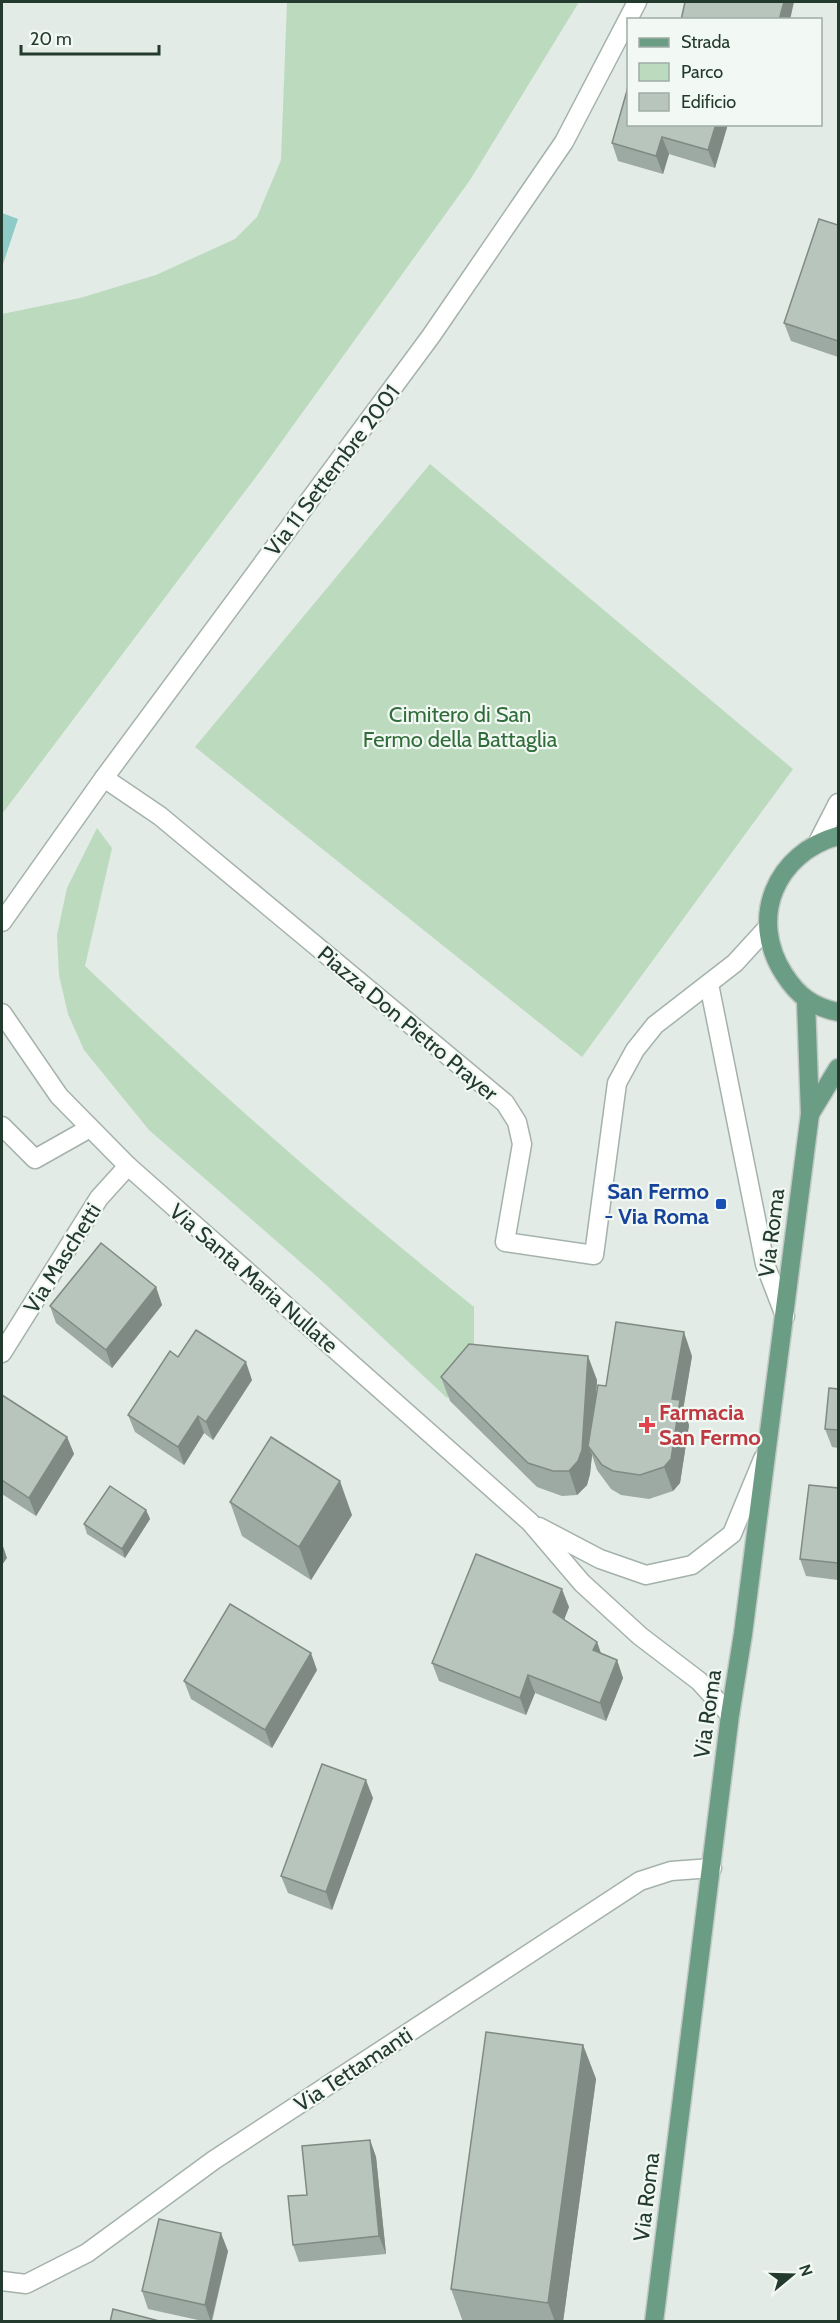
<svg xmlns="http://www.w3.org/2000/svg" width="840" height="2323" font-family="Cabin,sans-serif">
	<rect width="100%" height="100%" fill="#e2ebe5"/>
	<g fill="#bcdabe">
		<polygon points="287,2 579,2 470,180 261,470 2,814 2,314 80,298 156,275 235,239 257,217 281,160"/>
		<polygon points="430,464 793,769 582,1057 195,747"/>
		<path d="M 97,828 L 112,848 L 85,966 C 210,1085 339,1199 474,1307 L 474,1360 L 447,1398 L 321,1280 L 149,1130 L 84,1050 L 68,1014 L 59,975 L 57,935 L 67,888 Z"/>
	</g>
	<polygon fill="#8ecbc7" points="2,213 18,219 2,267"/>
	<g fill="none" stroke-linecap="round" stroke-linejoin="round">
		<defs>
			<g id="minor">
				<polyline points="104,778 160,816 505,1103 517,1122 522,1144 505,1242 594,1255 617,1083 635,1050 655,1025 735,963 767,928"/>
				<polyline points="818,842 838,803"/>
				<polyline points="2,922 104,778 431,336 564,142 637,2"/>
				<polyline points="709,984 765,1264 785,1316"/>
				<polyline points="2,1013 59,1096 128,1166 530,1522 582,1583 640,1636 699,1681 730,1715"/>
				<polyline points="2,1126 35,1159 90,1128"/>
				<polyline points="2,1353 99,1198 128,1166"/>
				<polyline points="539,1527 600,1559 646,1575 692,1565 732,1534 763,1459"/>
				<polyline points="2,2281 26,2284 87,2253 214,2160 640,1881 671,1871 712,1868"/>
			</g>
			<g id="major">
				<path d="M 838,836 C 776,853 748,918 784,974 C 798,996 813,1007 838,1012"/>
				<polyline points="810,1114 838,1068"/>
				<polyline points="654,2322 730,1715 743,1634 810,1114 806,1001"/>
			</g>
		</defs>
		<use href="#minor" stroke="#a5b2ab" stroke-width="21"/>
		<use href="#major" stroke="#c1c8c5" stroke-width="21"/>
		<use href="#minor" stroke="#fff" stroke-width="18"/>
		<use href="#major" stroke="#6a9d84" stroke-width="18"/>
	</g>
	<g fill="#9da9a3">
		<polygon points="628,124 728,124 715,168 669,154 663,174 618,161 612,143"/>
		<polygon points="838,225 838,357 791,341 784,323"/>
		<polygon points="156,1287 162,1305 112,1368 56,1323 50,1306"/>
		<polygon points="692,1356 683,1410 689,1425 680,1483 673,1491 649,1499 621,1495 611,1489 597,1470 592,1455 590,1474 587,1485 577,1495 562,1496 537,1487 450,1401 441,1377 597,1380 596,1402 606,1386"/>
		<polygon points="178,1357 252,1380 213,1440 204,1433 184,1465 135,1432 128,1415"/>
		<polygon points="838,1389 838,1448 832,1447 825,1429"/>
		<polygon points="2,1395 67,1437 74,1454 36,1516 2,1494"/>
		<polygon points="838,1488 838,1580 806,1576 800,1559"/>
		<polygon points="230,1502 352,1515 311,1580 242,1536"/>
		<polygon points="146,1510 150,1519 125,1558 87,1534 84,1524"/>
		<polygon points="569,1607 564,1620 597,1642 601,1654 617,1660 623,1678 606,1721 535,1693 526,1715 439,1681 432,1663"/>
		<polygon points="317,1670 272,1748 191,1699 184,1681"/>
		<polygon points="373,1798 332,1910 288,1893 281,1876"/>
		<polygon points="583,2045 596,2079 563,2322 463,2322 451,2289"/>
		<polygon points="370,2140 376,2157 386,2254 299,2262 293,2245"/>
		<polygon points="228,2251 212,2322 207,2322 148,2309 142,2291"/>
	</g>
	<g fill="#808a84">
		<polygon points="784,2 794,2 790,20 779,20"/>
		<polygon points="716,124 728,124 715,168 708,150"/>
		<polygon points="662,137 669,154 663,174 656,156"/>
		<polygon points="156,1287 162,1305 112,1368 106,1350"/>
		<polygon points="684,1332 692,1356 683,1410 689,1425 680,1483 673,1491 664,1467 672,1399"/>
		<polygon points="588,1356 597,1380 592,1451 588,1446 592,1455 590,1474 587,1485 577,1495 569,1471"/>
		<polygon points="246,1362 252,1380 213,1440 206,1422"/>
		<polygon points="198,1416 204,1433 184,1465 178,1447"/>
		<polygon points="67,1437 74,1454 36,1516 29,1498"/>
		<polygon points="340,1481 352,1515 311,1580 299,1547"/>
		<polygon points="146,1510 150,1519 125,1558 122,1549"/>
		<polygon points="2,1543 7,1558 2,1565"/>
		<polygon points="562,1589 569,1607 560,1630 553,1612"/>
		<polygon points="597,1642 603,1659 593,1650"/>
		<polygon points="311,1653 317,1670 272,1748 265,1730"/>
		<polygon points="617,1660 623,1678 606,1721 600,1703"/>
		<polygon points="528,1675 535,1693 526,1715 520,1698"/>
		<polygon points="366,1780 373,1798 332,1910 326,1892"/>
		<polygon points="583,2045 596,2079 563,2322 555,2322 548,2303"/>
		<polygon points="370,2140 376,2157 386,2254 379,2236"/>
		<polygon points="221,2233 228,2251 211,2322 205,2305"/>
	</g>
	<g fill="#b7c5bd" stroke="#808a84" stroke-width="1.5">
		<polygon points="685,2 784,2 779,20 681,20"/>
		<polygon points="628,87 628,124 716,124 708,150 662,137 656,156 612,143"/>
		<polygon points="819,219 838,225 838,341 784,323"/>
		<polygon points="101,1243 156,1287 106,1350 50,1306"/>
		<polygon points="616,1322 684,1332 672,1399 680,1400 671,1459 664,1467 640,1475 613,1471 602,1465 588,1446 598,1385 606,1386"/>
		<polygon points="196,1330 246,1362 206,1422 198,1416 178,1447 128,1415 170,1351 178,1357"/>
		<polygon points="469,1344 588,1356 582,1450 578,1461 569,1471 553,1471 528,1463 441,1377"/>
		<polygon points="829,1388 838,1389 838,1430 825,1429"/>
		<polygon points="2,1395 67,1437 29,1498 2,1480"/>
		<polygon points="271,1437 340,1481 299,1547 230,1502"/>
		<polygon points="809,1485 838,1488 838,1563 800,1559"/>
		<polygon points="110,1486 146,1510 122,1549 84,1524"/>
		<polygon points="476,1554 562,1589 553,1612 597,1642 593,1650 617,1660 600,1703 528,1675 520,1698 432,1663"/>
		<polygon points="230,1604 311,1653 265,1730 184,1681"/>
		<polygon points="322,1764 366,1780 326,1892 281,1876"/>
		<polygon points="486,2032 583,2045 548,2303 451,2289"/>
		<polygon points="370,2140 379,2236 293,2245 288,2196 307,2195 302,2146"/>
		<polygon points="159,2219 221,2233 205,2305 142,2291"/>
		<polygon points="113,2309 163,2322 110,2322"/>
	</g>
	<rect fill="#1a4fb4" stroke="#f2f8f3" stroke-width="2" x="715" y="1198" width="12" height="12" rx="3"/>
	<path fill="#e0444e" stroke="#f2f8f3" stroke-width="2" d="M644 1416h6v6h6v6h-6v6h-6v-6h-6v-6h6z"/>
	<g text-anchor="middle" stroke-width="4.5" stroke-linejoin="round" paint-order="stroke">
		<g font-size="22" fill="#233a2f" stroke="#f2f8f3">
			<text transform="translate(332 470) rotate(-53)" y="8">Via 11 Settembre 2001</text>
			<text transform="translate(408 1023) rotate(40)" y="8">Piazza Don Pietro Prayer</text>
			<text transform="translate(771 1233) rotate(-83)" y="8">Via Roma</text>
			<text transform="translate(62 1258) rotate(-58)" y="8">Via Maschetti</text>
			<text transform="translate(254 1278) rotate(41)" y="8">Via Santa Maria Nullate</text>
			<text transform="translate(707 1714) rotate(-82)" y="8">Via Roma</text>
			<text transform="translate(353 2069) rotate(-33)" y="8">Via Tettamanti</text>
			<text transform="translate(646 2197) rotate(-83)" y="8">Via Roma</text>
		</g>
		<g font-size="22" fill="#316d3a" stroke="#f2f8f3">
			<text x="460" y="722">Cimitero di San<tspan x="460" dy="25">Fermo della Battaglia</tspan></text>
		</g>
		<g font-size="22" font-weight="bold" fill="#164399" stroke="#f2f8f3" text-anchor="end">
			<text x="709" y="1199">San Fermo<tspan x="709" dy="25">- Via Roma</tspan></text>
		</g>
		<g font-size="22" font-weight="bold" fill="#be3a42" stroke="#f2f8f3" text-anchor="start">
			<text x="659" y="1420">Farmacia<tspan x="659" dy="25">San Fermo</tspan></text>
		</g>
	</g>
	<rect width="840" height="2323" fill="none" stroke="#233a2f" stroke-width="6"/>
	<rect x="627" y="18" width="195" height="108" fill="#f2f8f3" stroke="#9faca5" stroke-width="1.5"/>
	<rect x="639" y="38" width="30" height="9" fill="#6a9d84" stroke="#9faca5" stroke-width="1.5"/>
	<text x="681" y="48" font-size="18" fill="#233a2f">Strada</text>
	<rect x="639" y="63" width="30" height="18" fill="#bcdabe" stroke="#9faca5" stroke-width="1.5"/>
	<text x="681" y="78" font-size="18" fill="#233a2f">Parco</text>
	<rect x="639" y="93" width="30" height="18" fill="#b7c5bd" stroke="#9faca5" stroke-width="1.5"/>
	<text x="681" y="108" font-size="18" fill="#233a2f">Edificio</text>
	<g transform="translate(792 2275) rotate(71)" stroke="#f2f8f3" stroke-width="4.5" paint-order="stroke">
	<path d="M0-4.5L10 22L0 15L-10 22Z" fill="#233a2f"/>
	<text y="-9" font-size="16" font-weight="bold" text-anchor="middle" fill="#233a2f">N</text>
	</g>
	<path d="M21 45v9h138v-9" fill="none" stroke="#233a2f" stroke-width="3"/>
	<text x="30" y="45" font-size="18" fill="#233a2f" stroke="#f2f8f3" stroke-width="4.5" paint-order="stroke">20 m</text>
</svg>
